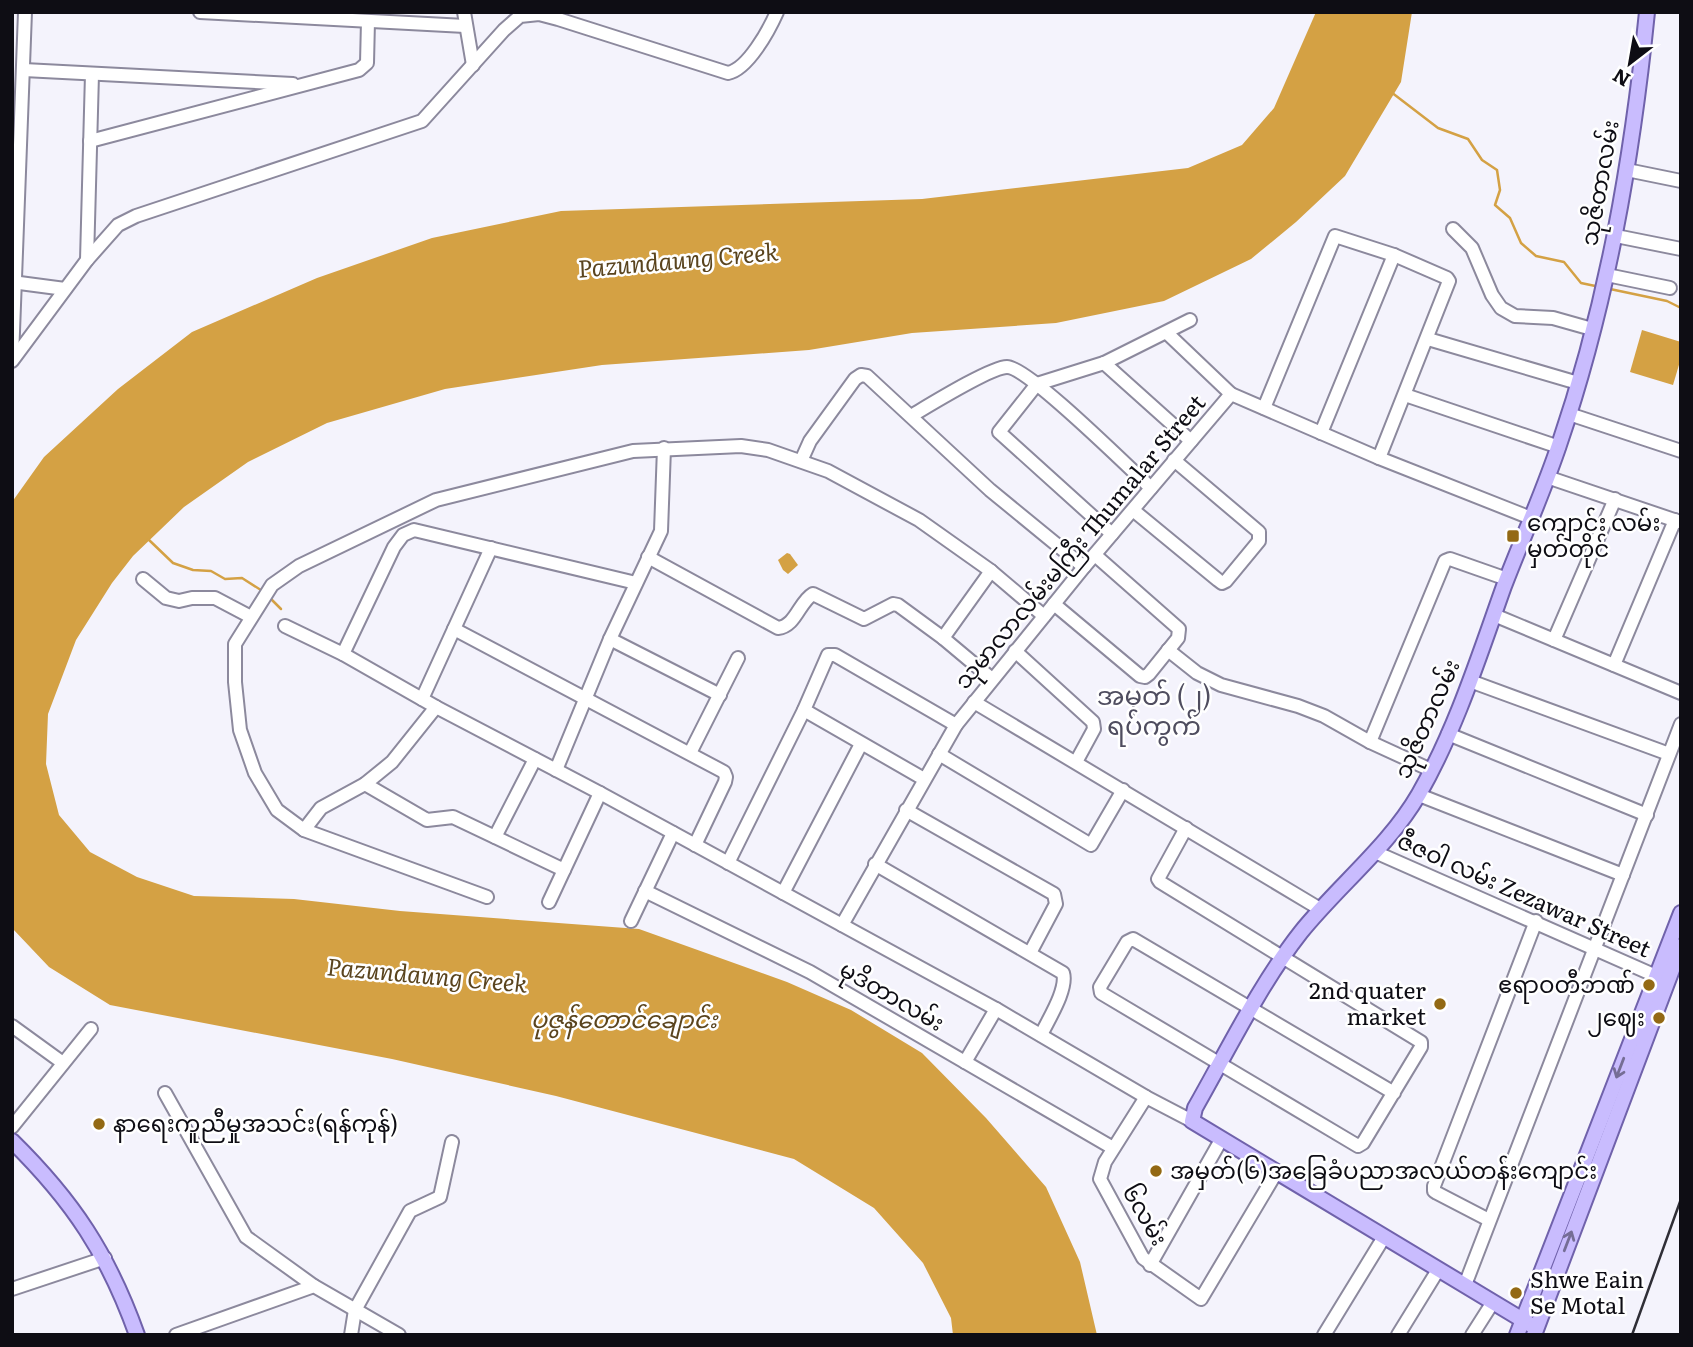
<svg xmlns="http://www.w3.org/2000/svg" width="1693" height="1347" font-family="Literata,'Noto Sans Myanmar',serif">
	<rect width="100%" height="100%" fill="#f4f3fc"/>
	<g fill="#d4a144">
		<polygon points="1316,12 1412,12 1401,82 1345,176 1296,222 1251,259 1164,301 1056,323 912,333 809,350 602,365 445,389 327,423 248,462 184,507 133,556 112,583 76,640 48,714 46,764 59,815 90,852 137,877 194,896 294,899 400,911 639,929 787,982 851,1010 922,1053 986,1118 1046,1187 1080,1262 1097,1335 953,1335 951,1318 923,1263 874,1208 794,1159 556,1096 392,1059 110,1005 49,967 12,928 12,502 44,457 118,389 192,332 317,278 432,238 561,211 922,199 1188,168 1242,145 1274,108"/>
		<polygon points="1642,330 1681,342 1681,358 1673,385 1630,372"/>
		<polygon points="787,553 790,554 798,565 788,574 783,570 778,560"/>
	</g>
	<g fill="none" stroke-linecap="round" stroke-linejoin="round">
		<g stroke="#d4a144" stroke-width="2.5">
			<polyline points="1391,92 1438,128 1468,139 1482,160 1497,170 1500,190 1495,205 1510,218 1521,243 1536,256 1564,262 1581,283 1600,287"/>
			<polyline points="1610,289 1667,301 1681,308"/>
			<polyline points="148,539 173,563 193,570 211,571 225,579 242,578 264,592"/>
			<polyline points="269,597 281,609"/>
		</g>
		<defs>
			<g id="minor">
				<polyline points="200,12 465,26"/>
				<polyline points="464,12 473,65"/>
				<polyline points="24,70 293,84"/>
				<polyline points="90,141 359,70 367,63 368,21"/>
				<polyline points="1627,170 1681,181"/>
				<polyline points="1453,229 1472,248 1492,295 1501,308 1515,316 1553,318 1592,329"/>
				<polyline points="1616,236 1681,249"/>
				<polyline points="87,260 92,74"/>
				<polyline points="1607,275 1670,288"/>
				<polyline points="12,282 65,289"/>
				<polyline points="1167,333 1231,394"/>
				<polyline points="1428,339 1578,383"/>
				<polyline points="12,358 25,12"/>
				<path d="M 12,361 L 87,260 L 118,225 L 136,216 L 422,121 L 504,30 L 520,16 L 539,14 L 558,19 L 728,73 C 748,69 769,30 777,12"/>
				<polyline points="1104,363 1191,441"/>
				<polyline points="1037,384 999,432 1112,534"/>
				<polyline points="1037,384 1104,363 1190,320"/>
				<polyline points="1405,395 1559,447"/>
				<polyline points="1264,408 1335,236 1394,255 1447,278 1449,281 1379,458"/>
				<polyline points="1569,414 1681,451"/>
				<path d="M 911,416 C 928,406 991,367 1007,367 C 1028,367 1129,468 1151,488"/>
				<polyline points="1321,433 1394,255"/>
				<polyline points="801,461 810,441 855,379 861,375 867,376 990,490 1084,567"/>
				<polyline points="1547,477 1680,522"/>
				<polyline points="1133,510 1218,580 1222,583 1226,581 1259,541 1259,532 1174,460"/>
				<path d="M 648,557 L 778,628 C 796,626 799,602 813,594 L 864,619 L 893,604 L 898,605 L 943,638 L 992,679"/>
				<polyline points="143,579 166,598 179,601 192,598 215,598 251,617"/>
				<polyline points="1054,604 1140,676 1145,677 1149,674 1178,638 1179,629 1095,555"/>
				<polyline points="1494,615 1681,693"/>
				<polyline points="285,626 343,654 436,707 600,793 996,1009 1146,1097 1192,1121"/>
				<polyline points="454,629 724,772 726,777 725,782 695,845"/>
				<polyline points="943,638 991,571"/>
				<polyline points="610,639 720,695"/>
				<polyline points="1554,640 1615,499"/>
				<polyline points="1168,650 1197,673 1221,685 1298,706 1324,716 1370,742 1431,770"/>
				<polyline points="1015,651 1093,722 1094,729 1076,762"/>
				<polyline points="343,654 394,547 403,535 414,530 636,583"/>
				<polyline points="1614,665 1675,520"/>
				<polyline points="1470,681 1669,754"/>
				<polyline points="422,699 491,548"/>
				<polyline points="974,702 1320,909"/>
				<polyline points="804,710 924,779"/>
				<polyline points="1448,734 1647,815"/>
				<polyline points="1370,742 1445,561 1450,559 1507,579"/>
				<polyline points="690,753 738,658"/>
				<polyline points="939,754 1091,845 1123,790"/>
				<polyline points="556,770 610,639 661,531 664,448"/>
				<polyline points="365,784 427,820 453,817 564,870"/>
				<polyline points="1419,795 1623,875"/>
				<polyline points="906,810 1054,894 1056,904 1030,953"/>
				<polyline points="1186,828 1158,879 1160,882 1421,1042 1421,1047 1363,1143 1358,1146 1101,993 1100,987 1127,942 1133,939 1394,1093"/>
				<polyline points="304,830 321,808 365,784 392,762 436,707"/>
				<polyline points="495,837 535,759"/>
				<polyline points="1375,852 1656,976"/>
				<polyline points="728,863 804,710 828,655 835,655 956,725"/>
				<path d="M 875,864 L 1063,973 C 1068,989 1048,1020 1041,1035"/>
				<polyline points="645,891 810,972 1113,1148"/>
				<polyline points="783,893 861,744"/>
				<polyline points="487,897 304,830 277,810 255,773 240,730 235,682 235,644 272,585 299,566 436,500 633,451 741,446 768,450 828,471 919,520 991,571 1044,616"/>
				<polyline points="549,902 600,793"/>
				<polyline points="631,921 673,833"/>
				<polyline points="842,925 956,725 1084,567 1231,394 1379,458 1531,518"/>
				<polyline points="12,1026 63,1063"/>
				<polyline points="965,1062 996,1009"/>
				<polyline points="165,1093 246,1237 314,1286"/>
				<polyline points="1146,1097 1105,1162 1100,1179 1143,1258 1201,1299 1276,1173"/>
				<polyline points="12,1127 91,1029"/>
				<polyline points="1489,1220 1437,1193 1434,1191 1434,1186 1536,921"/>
				<polyline points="1150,1265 1221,1140"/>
				<polyline points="1465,1285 1681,724"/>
				<polyline points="12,1289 105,1258"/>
				<polyline points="176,1335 314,1286 399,1335"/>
				<polyline points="351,1335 355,1310 410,1211 440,1197 452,1142"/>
				<polyline points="1324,1335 1384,1237"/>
				<polyline points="1398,1335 1438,1270"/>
				<polyline points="1472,1335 1493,1302"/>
			</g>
			<g id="major">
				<path d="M 12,1141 C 73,1201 108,1254 137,1335"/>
				<path d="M 1536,1328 L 1192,1121 L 1195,1108 C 1228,1050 1260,984 1301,932 C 1339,885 1389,846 1419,794 C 1456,729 1479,656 1504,586 C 1522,539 1543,493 1559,445 C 1607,304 1632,160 1647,12"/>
				<polyline points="1517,1335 1681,913"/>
				<polyline points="1534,1335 1681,946"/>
			</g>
		</defs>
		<use href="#minor" stroke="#8c899d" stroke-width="16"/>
		<use href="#major" stroke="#7062ab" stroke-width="18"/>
		<use href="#minor" stroke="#fff" stroke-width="12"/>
		<use href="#major" stroke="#c9bcfe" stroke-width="14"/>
		<polyline stroke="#2f2e36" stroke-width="2.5" points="1632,1335 1681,1199"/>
	</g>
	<defs><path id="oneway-shaft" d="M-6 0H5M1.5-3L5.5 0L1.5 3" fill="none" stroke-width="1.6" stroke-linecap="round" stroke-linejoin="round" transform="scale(1.75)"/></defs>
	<g stroke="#756d95">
		<use href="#oneway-shaft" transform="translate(1620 1068) rotate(111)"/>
		<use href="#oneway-shaft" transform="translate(1568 1241) rotate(-69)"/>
	</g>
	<g fill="#936914" stroke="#fff" stroke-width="2.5">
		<rect x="1506" y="529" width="14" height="14" rx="3.5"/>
		<circle cx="1649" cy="985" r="7"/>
		<circle cx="1440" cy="1004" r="7"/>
		<circle cx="1659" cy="1018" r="7"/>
		<circle cx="99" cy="1124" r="7"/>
		<circle cx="1156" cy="1171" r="7"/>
		<circle cx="1516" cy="1293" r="7"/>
	</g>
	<g text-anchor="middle" stroke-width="5" stroke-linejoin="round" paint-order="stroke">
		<g font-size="23" fill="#0e0d14" stroke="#fff">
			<text transform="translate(1600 183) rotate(-80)" y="8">သုဇိတာလမ်း</text>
			<text transform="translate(1080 542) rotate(-50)" y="8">သုမာလာလမ်းမကြီး Thumalar Street</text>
			<text transform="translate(1427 719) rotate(-66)" y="8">သုဇိတာလမ်း</text>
			<text transform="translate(1524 895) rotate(24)" y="8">ဇီဇဝါ လမ်း Zezawar Street</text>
			<text transform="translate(892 996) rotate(30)" y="8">မုဒိတာလမ်း</text>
			<text transform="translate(1145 1215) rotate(60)" y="8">၆လမ်း</text>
		</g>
		<g font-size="23" fill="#0e0d14" stroke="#fff" text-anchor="start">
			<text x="1527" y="531">ကျောင်း လမ်း<tspan x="1527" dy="26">မှတ်တိုင်</tspan></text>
			<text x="1635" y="993" text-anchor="end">ဧရာဝတီဘဏ်</text>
			<text x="1426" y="999" text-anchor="end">2nd quater<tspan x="1426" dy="26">market</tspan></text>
			<text x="1645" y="1026" text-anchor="end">၂ဈေး</text>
			<text x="113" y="1132">နာရေးကူညီမှုအသင်း(ရန်ကုန်)</text>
			<text x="1170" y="1179">အမှတ်(၆)အခြေခံပညာအလယ်တန်းကျောင်း</text>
			<text x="1530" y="1288">Shwe Eain<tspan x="1530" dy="26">Se Motal</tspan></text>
		</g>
		<g font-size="24" font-style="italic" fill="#5a441e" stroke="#fff">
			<text transform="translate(678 261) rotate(-5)" y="8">Pazundaung Creek</text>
			<text transform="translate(427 976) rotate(5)" y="8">Pazundaung Creek</text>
			<text x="624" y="1028">ပုဇွန်တောင်ချောင်း</text>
		</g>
		<g font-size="26" fill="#4f4d5f" stroke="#fff">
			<text x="1154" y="705">အမှတ် (၂)<tspan x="1154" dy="30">ရပ်ကွက်</tspan></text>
		</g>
	</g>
	<rect width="1693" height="1347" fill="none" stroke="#0e0d14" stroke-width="28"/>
	<g transform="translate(1630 63) rotate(211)" stroke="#ffffff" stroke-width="5" paint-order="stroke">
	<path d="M0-5L12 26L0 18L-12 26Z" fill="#0e0d14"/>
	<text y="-10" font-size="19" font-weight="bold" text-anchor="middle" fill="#0e0d14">N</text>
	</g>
</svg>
